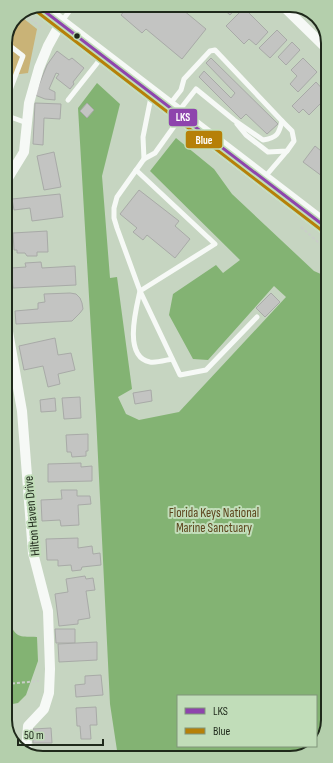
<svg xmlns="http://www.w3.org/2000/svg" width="333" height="763" font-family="'Sofia Sans Condensed',sans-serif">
	<rect width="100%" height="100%" fill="#c6d5c1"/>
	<polygon fill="#c9b377" points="19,15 37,29 28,73 5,76 5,41 16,16"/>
	<g fill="#83b373" fill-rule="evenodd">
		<path d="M 97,83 L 120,104 L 102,176 L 110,278 L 117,277 L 132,389 L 118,397 L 126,414 L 139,420 L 179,412 L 286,297 L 274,286 L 208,360 L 193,359 L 169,315 L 173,294 L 216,265 L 223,273 L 240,260 L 150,171 L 176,138 L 214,169 L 232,194 L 314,271 L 323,275 L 327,275 L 328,720 L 320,743 L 302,756 L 118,757 L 110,704 L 96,416 L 78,108 ZM 178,696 L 316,696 L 316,746 L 178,746 Z"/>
		<path d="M 7,566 L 10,624 C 17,639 21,636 37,637 L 38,661 L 26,695 L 18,703 L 7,705 Z"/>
	</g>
	<g fill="#c3c4c2" stroke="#a8aaa7">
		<polygon points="129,5 177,5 206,29 182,59 146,29 142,33 121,15"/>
		<polygon points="219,5 239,5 230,15"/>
		<polygon points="244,8 268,32 256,45 249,39 244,44 226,26"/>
		<polygon points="277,30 287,40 270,58 259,48"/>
		<polygon points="292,42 300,50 286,65 278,57"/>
		<polygon points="57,51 69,60 72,58 84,68 73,82 74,84 70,89 56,78 59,74 56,73 49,89 55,92 55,100 45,99 35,95 47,65"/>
		<polygon points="211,58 278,124 267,134 246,114 241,119 199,77 204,71 231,98 235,93 206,63"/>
		<polygon points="303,58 317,72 298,92 290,84 297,76 291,70"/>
		<polygon points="316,82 326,93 326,98 309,115 303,109 299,113 292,106"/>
		<polygon points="35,103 61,104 60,119 44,118 43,145 33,144"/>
		<polygon points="87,103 94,110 87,118 80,111"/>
		<polygon points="315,146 326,155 326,179 303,162"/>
		<polygon points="54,152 61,187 44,190 37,156"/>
		<polygon points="139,190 179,221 175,226 190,239 175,258 147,235 143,240 133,232 137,228 120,214"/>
		<polygon points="60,194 63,217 32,221 30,208 14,210 12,199"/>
		<polygon points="47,231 48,252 37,252 37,256 27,256 25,253 17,253 17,250 14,250 13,233"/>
		<polygon points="41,262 42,268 75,266 76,285 13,288 11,268 26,267 25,263"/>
		<polygon points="70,293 76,294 80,298 82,303 83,309 80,313 72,321 16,324 15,311 38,309 38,303 45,302 44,294"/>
		<polygon points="271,293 280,302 265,317 256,308"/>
		<polygon points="55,338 58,355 71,353 75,370 58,374 60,384 48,387 43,366 24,370 19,346"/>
		<polygon points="151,390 152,401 135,404 133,393"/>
		<polygon points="80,397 81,418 64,419 62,398"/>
		<polygon points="55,398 56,411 41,412 40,400"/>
		<polygon points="88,434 88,451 86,451 86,456 72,457 71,452 67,452 66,435"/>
		<polygon points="81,463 81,467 92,466 92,481 48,482 48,464"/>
		<polygon points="61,490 77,490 77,496 90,496 91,504 78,505 79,525 61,526 60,520 42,521 41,500 62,499"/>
		<polygon points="78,538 78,548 92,546 93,554 100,553 101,565 82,567 81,570 72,571 71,565 58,566 58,560 47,560 46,539"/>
		<polygon points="85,576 86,579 93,578 95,590 86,591 90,618 78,620 78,624 59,626 55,594 68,592 66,579"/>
		<polygon points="55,629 75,629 75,643 56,643"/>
		<polygon points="97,642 97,660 59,662 58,644"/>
		<polygon points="101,675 103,695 76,697 75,685 85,684 85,676"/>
		<polygon points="96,707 97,725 90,725 91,739 81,739 80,726 77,726 76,708"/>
		<polygon points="51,728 52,743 33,743 33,729"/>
		<polygon points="107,751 108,757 66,758 68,752"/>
	</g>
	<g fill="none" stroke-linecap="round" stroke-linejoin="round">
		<g stroke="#c9cec8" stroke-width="2" stroke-dasharray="3 2" stroke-linecap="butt">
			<polyline points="23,13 42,28"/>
			<polyline points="301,227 327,250"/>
			<polyline points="7,684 39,681"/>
		</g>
		<g stroke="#f6f9f6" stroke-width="5">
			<polyline points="62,21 74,5"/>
			<polyline points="5,42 23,56 5,103"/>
			<polyline points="68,100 102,57"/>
			<path d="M 170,104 L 181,90 L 184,79 L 210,51 L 215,50 L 282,121 C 279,134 277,138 263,140 L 234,120 L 196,89 L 178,112"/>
			<polyline points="5,115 27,123"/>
			<polyline points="180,118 155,153 144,159 117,197 114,208 114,218 117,228 140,291 180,375 206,370 257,317"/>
			<polyline points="237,124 246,135 268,152 287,151 294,141 292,131 282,121"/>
			<polyline points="144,159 143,137 151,97"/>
			<path d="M 136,170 L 215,244 L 140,291 C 136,309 123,357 150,362 C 157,363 166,360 172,359"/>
			<polyline points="264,178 287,151"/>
		</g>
		<g stroke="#f6f9f6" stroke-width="10">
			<polyline points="282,5 326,48"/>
			<polyline points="5,183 24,152 29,103 39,68 48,46 60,24"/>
			<polyline points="6,320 22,411 33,553 48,611 50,669 49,693 44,709 28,726 26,753"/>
		</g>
		<polyline stroke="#f6f9f6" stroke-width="16" points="39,7 327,228"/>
		<defs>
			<polyline id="bus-1" points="39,7 327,228"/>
			<polyline id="bus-2" points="36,11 324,232"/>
		</defs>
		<use href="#bus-1" stroke="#c1ddb9" stroke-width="6"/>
		<use href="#bus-2" stroke="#c1ddb9" stroke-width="6"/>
		<use href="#bus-1" stroke="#8e44ad" stroke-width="3"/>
		<use href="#bus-2" stroke="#b68008" stroke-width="3"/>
	</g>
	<circle fill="#1f291b" stroke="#c1ddb9" stroke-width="1.5" cx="77" cy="36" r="3.5"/>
	<g text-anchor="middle" stroke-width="4" stroke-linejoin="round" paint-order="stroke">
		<g font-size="13" fill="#5d451d" stroke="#c1ddb9">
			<text x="214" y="517">Florida Keys National<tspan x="214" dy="15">Marine Sanctuary</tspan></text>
		</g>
		<g font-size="13" fill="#1f291b" stroke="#c1ddb9">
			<text transform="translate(31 516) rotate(-95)" y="5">Hilton Haven Drive</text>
		</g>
	</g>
	<path d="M0 0H333V763H0ZM43 12H290A31 31 0 0 1 321 43V720A31 31 0 0 1 290 751H43A31 31 0 0 1 12 720V43A31 31 0 0 1 43 12Z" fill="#b4cfac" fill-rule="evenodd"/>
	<path fill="none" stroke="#1f291b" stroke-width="2" d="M43 12H290A31 31 0 0 1 321 43V720A31 31 0 0 1 290 751H43A31 31 0 0 1 12 720V43A31 31 0 0 1 43 12Z"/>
	<g stroke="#c1ddb9" stroke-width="1.5">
		<rect x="168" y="108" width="30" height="19" rx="4" fill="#8e44ad"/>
		<rect x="185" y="130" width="38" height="19" rx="4" fill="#b68008"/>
	</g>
	<g font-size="11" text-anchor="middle" font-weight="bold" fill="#fff">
		<text x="183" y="121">LKS</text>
		<text x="204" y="144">Blue</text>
	</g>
	<rect x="177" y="695" width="140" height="52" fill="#c1ddb9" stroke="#80957a"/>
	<rect x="185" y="708" width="20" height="6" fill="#8e44ad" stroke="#80957a"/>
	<text x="213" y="715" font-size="12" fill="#1f291b">LKS</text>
	<rect x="185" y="728" width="20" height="6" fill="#b68008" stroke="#80957a"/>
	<text x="213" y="735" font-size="12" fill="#1f291b">Blue</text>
	<path d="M18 739v6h85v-6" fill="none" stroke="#1f291b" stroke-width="2"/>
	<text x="24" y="739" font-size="12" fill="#1f291b" stroke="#c1ddb9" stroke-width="3" paint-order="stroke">50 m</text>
</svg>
